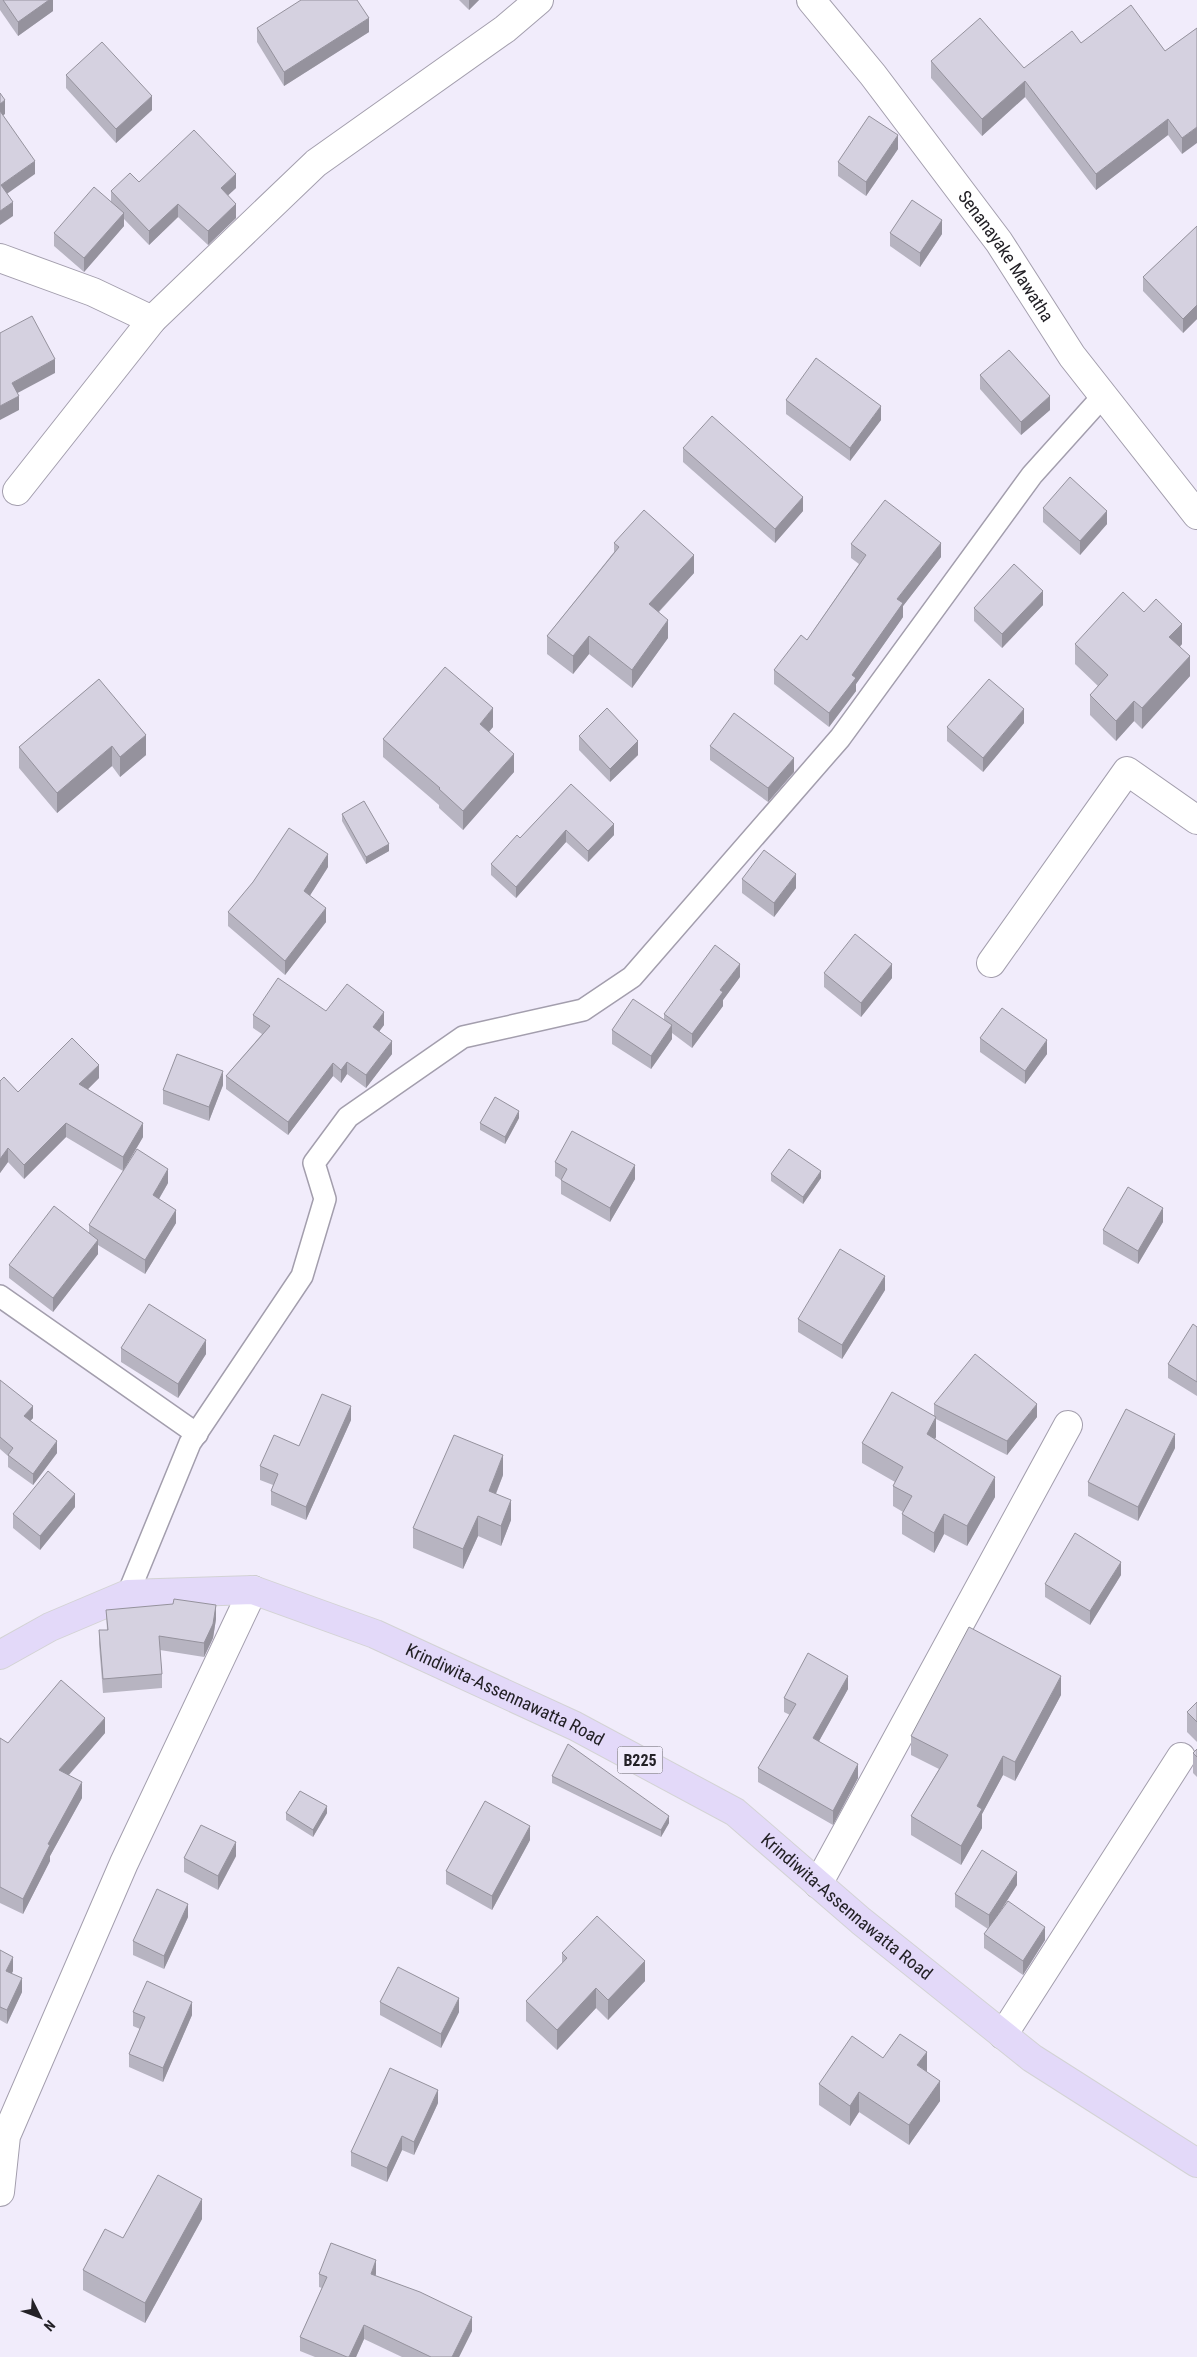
<svg xmlns="http://www.w3.org/2000/svg" width="1197" height="2357" font-family="'Roboto Condensed',sans-serif">
	<rect width="100%" height="100%" fill="#f1ecfb"/>
	<g fill="none" stroke-linecap="round" stroke-linejoin="round">
		<defs>
			<g id="lane">
				<polyline points="0,1296 197,1434"/>
				<polyline points="128,1594 190,1443 302,1276 325,1199 314,1163 348,1117 463,1037 583,1010 632,977 840,738 1032,475 1103,396"/>
			</g>
			<g id="street">
				<path id="s1" d="M 811,0 L 873,75 L 999,242 L 1072,356 L 1197,515"/>
				<polyline points="0,258 93,292 152,320"/>
				<polyline points="17,491 152,320 316,163 505,29 539,0"/>
				<polyline points="991,963 1127,771 1197,820"/>
				<polyline points="818,1884 1068,1425"/>
				<polyline points="1003,2035 1181,1757"/>
			</g>
			<polyline id="secondary" points="0,2192 6,2136 124,1863 253,1590"/>
			<g id="primary">
				<path id="s2" d="M 0,1655 L 50,1627 L 128,1594 L 253,1590 L 375,1634 L 575,1726 L 735,1812 L 861,1921 L 1032,2058 L 1197,2163"/>
			</g>
		</defs>
		<use href="#lane" stroke="#a39ead" stroke-width="24"/>
		<use href="#street" stroke="#a39ead" stroke-width="30"/>
		<use href="#secondary" stroke="#a39ead" stroke-width="30"/>
		<use href="#primary" stroke="#d3d3d4" stroke-width="30"/>
		<use href="#lane" stroke="#fff" stroke-width="21"/>
		<use href="#street" stroke="#fff" stroke-width="28"/>
		<use href="#secondary" stroke="#fff" stroke-width="28"/>
		<use href="#primary" stroke="#e3d9f9" stroke-width="28"/>
	</g>
	<g fill="#b7b4c1">
		<polygon points="0,0 53,0 53,11 18,36 0,10"/>
		<polygon points="459,0 479,0 469,10"/>
		<polygon points="257,28 369,32 284,86 257,42"/>
		<polygon points="1197,28 1182,154 1168,135 1096,190 1025,97 982,136 931,78 931,61 1024,68 1081,43 1165,51"/>
		<polygon points="66,75 152,110 116,143 66,88"/>
		<polygon points="898,149 866,196 838,176 838,162"/>
		<polygon points="139,182 236,188 228,195 236,218 208,245 178,217 149,245 124,219 124,226 84,272 54,246 54,233 111,201 111,191"/>
		<polygon points="1197,226 1197,319 1183,333 1143,291 1143,277"/>
		<polygon points="890,233 942,234 920,267 890,246"/>
		<polygon points="980,375 1050,410 1021,435 980,389"/>
		<polygon points="786,400 881,420 850,461 786,414"/>
		<polygon points="683,448 803,511 775,543 683,462"/>
		<polygon points="1043,508 1107,524 1080,555 1043,522"/>
		<polygon points="614,543 694,573 659,612 668,638 632,688 589,654 573,674 547,654 547,636 614,552"/>
		<polygon points="851,544 941,557 903,606 903,617 856,684 856,691 829,727 774,684 774,670 807,640 859,564 851,558"/>
		<polygon points="1043,605 1002,648 974,621 974,608"/>
		<polygon points="1144,612 1182,644 1180,647 1190,676 1142,729 1134,721 1116,741 1090,715 1090,695 1098,686 1075,664 1075,644"/>
		<polygon points="99,679 146,755 120,777 112,766 57,813 19,768 19,747"/>
		<polygon points="1024,723 983,772 947,741 947,727"/>
		<polygon points="493,727 489,732 514,772 463,830 439,808 439,805 383,757 383,739"/>
		<polygon points="579,736 638,755 610,782 579,750"/>
		<polygon points="710,746 794,772 768,802 710,760"/>
		<polygon points="571,784 614,835 588,862 566,842 516,898 491,875 491,864 520,838"/>
		<polygon points="342,814 389,851 366,864 342,821"/>
		<polygon points="328,867 310,895 326,922 285,975 228,926 228,912"/>
		<polygon points="742,879 796,888 774,917 742,893"/>
		<polygon points="824,973 892,978 861,1017 824,987"/>
		<polygon points="740,977 723,1000 723,1006 692,1048 672,1033 672,1039 651,1069 612,1044 612,1030 664,1020 664,1014"/>
		<polygon points="326,1011 384,1025 379,1031 392,1054 366,1088 347,1074 341,1083 333,1076 288,1135 226,1089 226,1076 262,1034 253,1028 253,1015"/>
		<polygon points="980,1038 1047,1054 1025,1084 980,1052"/>
		<polygon points="99,1078 88,1089 143,1137 123,1171 66,1137 24,1179 8,1162 0,1173 0,1081 18,1092"/>
		<polygon points="223,1085 209,1121 163,1104 163,1090"/>
		<polygon points="519,1118 505,1144 480,1130 480,1123"/>
		<polygon points="555,1162 635,1179 610,1222 561,1194 561,1180 555,1176"/>
		<polygon points="771,1174 821,1178 803,1204 771,1181"/>
		<polygon points="168,1183 159,1199 176,1223 145,1274 98,1245 98,1254 53,1312 9,1278 9,1265 89,1233 89,1225"/>
		<polygon points="1163,1222 1138,1264 1103,1244 1103,1230"/>
		<polygon points="885,1290 842,1359 798,1332 798,1319"/>
		<polygon points="1197,1327 1197,1396 1168,1378 1168,1364"/>
		<polygon points="121,1348 206,1354 178,1398 121,1362"/>
		<polygon points="0,1380 33,1418 30,1421 57,1453 33,1485 8,1467 8,1456 0,1449"/>
		<polygon points="934,1404 1037,1417 1007,1455 936,1419 936,1437 935,1439 995,1497 967,1546 944,1534 934,1553 902,1534 902,1514 903,1512 893,1506 893,1486 895,1482 862,1463 862,1443 934,1416"/>
		<polygon points="351,1420 306,1520 271,1505 271,1491 273,1485 260,1480 260,1466"/>
		<polygon points="1175,1448 1138,1521 1088,1496 1088,1482"/>
		<polygon points="503,1475 496,1494 511,1520 501,1546 478,1536 463,1569 413,1548 413,1528"/>
		<polygon points="75,1507 40,1550 13,1528 13,1514"/>
		<polygon points="1121,1575 1090,1625 1045,1597 1045,1584"/>
		<polygon points="106,1610 216,1619 213,1638 204,1657 160,1650 162,1674 162,1688 103,1693 99,1644 99,1630 107,1630"/>
		<polygon points="848,1689 819,1741 858,1778 833,1825 758,1782 758,1768 790,1715 784,1712 784,1698"/>
		<polygon points="1061,1695 1015,1781 1003,1775 982,1814 982,1828 961,1865 911,1835 911,1816 939,1769 911,1755 911,1736"/>
		<polygon points="1197,1702 1197,1742 1187,1732 1187,1712"/>
		<polygon points="105,1733 69,1775 82,1798 50,1856 50,1861 23,1914 0,1903 0,1738 8,1743"/>
		<polygon points="1197,1749 1197,1777 1193,1773 1193,1753"/>
		<polygon points="552,1776 669,1823 661,1837 552,1783"/>
		<polygon points="286,1813 327,1813 313,1837 286,1820"/>
		<polygon points="530,1840 492,1910 446,1884 446,1871"/>
		<polygon points="236,1856 218,1890 184,1872 184,1858"/>
		<polygon points="1017,1885 996,1918 1045,1940 1023,1975 984,1948 984,1934 988,1929 955,1907 955,1894"/>
		<polygon points="188,1917 164,1969 133,1955 133,1941"/>
		<polygon points="0,1950 13,1971 12,1973 22,1992 7,2024 0,2020"/>
		<polygon points="562,1953 645,1981 608,2020 596,2008 557,2050 526,2021 526,2001 562,1963"/>
		<polygon points="380,2002 459,2012 441,2048 380,2015"/>
		<polygon points="133,2012 192,2015 163,2082 129,2067 129,2054 140,2029 133,2026"/>
		<polygon points="883,2058 927,2072 940,2101 909,2145 859,2112 850,2126 819,2105 819,2084"/>
		<polygon points="438,2103 414,2155 402,2150 387,2182 351,2166 351,2152"/>
		<polygon points="202,2219 145,2323 83,2290 83,2270 123,2238"/>
		<polygon points="319,2274 376,2274 375,2276 472,2331 459,2357 402,2357 364,2339 356,2357 315,2357 300,2351 300,2337 322,2288 319,2287"/>
	</g>
	<g fill="#95929d">
		<polygon points="49,0 53,0 53,11 18,36 18,22"/>
		<polygon points="469,0 479,0 469,10"/>
		<polygon points="369,18 369,32 284,86 284,72"/>
		<polygon points="1025,81 1025,97 982,136 982,119"/>
		<polygon points="152,96 152,110 116,143 116,129"/>
		<polygon points="5,100 5,114 0,118 0,104"/>
		<polygon points="1168,119 1168,135 1096,190 1096,174"/>
		<polygon points="1197,127 1197,143 1182,154 1182,138"/>
		<polygon points="898,135 898,149 866,196 866,182"/>
		<polygon points="35,161 35,174 1,198 1,185"/>
		<polygon points="236,174 236,188 221,202 221,188"/>
		<polygon points="13,202 13,216 0,225 0,211"/>
		<polygon points="178,204 178,217 149,245 149,231"/>
		<polygon points="236,204 236,218 208,245 208,231"/>
		<polygon points="124,213 124,226 84,272 84,258"/>
		<polygon points="942,220 942,234 920,267 920,253"/>
		<polygon points="1197,305 1197,319 1183,333 1183,319"/>
		<polygon points="55,359 55,373 12,396 12,383"/>
		<polygon points="19,396 19,410 0,420 0,406"/>
		<polygon points="1050,396 1050,410 1021,435 1021,422"/>
		<polygon points="881,406 881,420 850,461 850,448"/>
		<polygon points="803,497 803,511 775,543 775,529"/>
		<polygon points="1107,511 1107,524 1080,555 1080,541"/>
		<polygon points="941,543 941,557 903,606 903,617 856,684 856,691 829,727 829,713 852,675 897,599"/>
		<polygon points="694,555 694,573 649,622 649,604"/>
		<polygon points="1043,591 1043,605 1002,648 1002,634"/>
		<polygon points="668,620 668,638 632,688 632,670"/>
		<polygon points="1182,624 1182,644 1169,657 1169,637"/>
		<polygon points="589,636 589,654 573,674 573,656"/>
		<polygon points="1190,656 1190,676 1142,729 1142,708"/>
		<polygon points="1134,701 1134,721 1116,741 1116,721"/>
		<polygon points="493,708 493,727 480,742 480,724"/>
		<polygon points="1024,709 1024,723 983,772 983,758"/>
		<polygon points="146,735 146,755 120,777 120,757"/>
		<polygon points="638,741 638,755 610,782 610,769"/>
		<polygon points="112,746 112,766 57,813 57,793"/>
		<polygon points="514,754 514,772 463,830 463,811"/>
		<polygon points="794,758 794,772 768,802 768,788"/>
		<polygon points="614,824 614,835 588,862 588,851"/>
		<polygon points="566,830 566,842 516,898 516,887"/>
		<polygon points="389,844 389,851 366,864 366,857"/>
		<polygon points="328,854 328,867 304,905 304,891"/>
		<polygon points="796,874 796,888 774,917 774,903"/>
		<polygon points="326,908 326,922 285,975 285,961"/>
		<polygon points="740,964 740,977 723,1000 723,1006 692,1048 692,1034 720,990"/>
		<polygon points="892,964 892,978 861,1017 861,1003"/>
		<polygon points="384,1012 384,1025 373,1040 373,1027"/>
		<polygon points="672,1025 672,1039 651,1069 651,1056"/>
		<polygon points="1047,1040 1047,1054 1025,1084 1025,1071"/>
		<polygon points="392,1041 392,1054 366,1088 366,1075"/>
		<polygon points="347,1062 347,1074 341,1083 341,1070"/>
		<polygon points="333,1063 333,1076 288,1135 288,1122"/>
		<polygon points="99,1065 99,1078 79,1098 79,1084"/>
		<polygon points="223,1071 223,1085 209,1121 209,1107"/>
		<polygon points="519,1111 519,1118 505,1144 505,1137"/>
		<polygon points="66,1123 66,1137 24,1179 24,1165"/>
		<polygon points="143,1123 143,1137 123,1171 123,1157"/>
		<polygon points="8,1148 8,1162 0,1173 0,1159"/>
		<polygon points="635,1165 635,1179 610,1222 610,1208"/>
		<polygon points="168,1169 168,1183 153,1209 153,1195"/>
		<polygon points="821,1171 821,1178 803,1204 803,1197"/>
		<polygon points="1163,1208 1163,1222 1138,1264 1138,1251"/>
		<polygon points="176,1210 176,1223 145,1274 145,1260"/>
		<polygon points="98,1240 98,1254 53,1312 53,1298"/>
		<polygon points="885,1276 885,1290 842,1359 842,1345"/>
		<polygon points="206,1340 206,1354 178,1398 178,1384"/>
		<polygon points="1037,1404 1037,1417 1007,1455 1007,1441"/>
		<polygon points="33,1406 33,1418 24,1428 24,1416"/>
		<polygon points="351,1406 351,1420 306,1520 306,1507"/>
		<polygon points="936,1417 936,1437 927,1454 927,1434"/>
		<polygon points="1175,1434 1175,1448 1138,1521 1138,1507"/>
		<polygon points="57,1441 57,1453 33,1485 33,1474"/>
		<polygon points="503,1455 503,1475 489,1511 489,1491"/>
		<polygon points="995,1477 995,1497 967,1546 967,1526"/>
		<polygon points="75,1494 75,1507 40,1550 40,1536"/>
		<polygon points="511,1500 511,1520 501,1546 501,1526"/>
		<polygon points="944,1514 944,1534 934,1553 934,1533"/>
		<polygon points="478,1516 478,1536 463,1569 463,1549"/>
		<polygon points="1121,1562 1121,1575 1090,1625 1090,1611"/>
		<polygon points="216,1605 216,1619 213,1638 204,1657 204,1643"/>
		<polygon points="848,1676 848,1689 813,1752 813,1738"/>
		<polygon points="1061,1676 1061,1695 1015,1781 1015,1762"/>
		<polygon points="105,1718 105,1733 59,1786 59,1770"/>
		<polygon points="1003,1756 1003,1775 982,1814 982,1828 961,1865 961,1846 977,1806"/>
		<polygon points="858,1764 858,1778 833,1825 833,1811"/>
		<polygon points="82,1782 82,1798 50,1856 50,1861 23,1914 23,1899 48,1844"/>
		<polygon points="327,1806 327,1813 313,1837 313,1830"/>
		<polygon points="669,1816 669,1823 661,1837 661,1830"/>
		<polygon points="530,1826 530,1840 492,1910 492,1896"/>
		<polygon points="236,1842 236,1856 218,1890 218,1876"/>
		<polygon points="1017,1872 1017,1885 989,1929 989,1915"/>
		<polygon points="188,1904 188,1917 164,1969 164,1956"/>
		<polygon points="1045,1927 1045,1940 1023,1975 1023,1961"/>
		<polygon points="13,1957 13,1971 6,1984 6,1971"/>
		<polygon points="645,1961 645,1981 608,2020 608,2000"/>
		<polygon points="22,1978 22,1992 7,2024 7,2010"/>
		<polygon points="596,1988 596,2008 557,2050 557,2030"/>
		<polygon points="459,1998 459,2012 441,2048 441,2034"/>
		<polygon points="192,2002 192,2015 163,2082 163,2068"/>
		<polygon points="927,2052 927,2072 917,2065"/>
		<polygon points="940,2081 940,2101 909,2145 909,2125"/>
		<polygon points="438,2090 438,2103 414,2155 414,2142"/>
		<polygon points="859,2092 859,2112 850,2126 850,2106"/>
		<polygon points="402,2136 402,2150 387,2182 387,2168"/>
		<polygon points="202,2199 202,2219 145,2323 145,2303"/>
		<polygon points="376,2260 376,2274 371,2288 371,2274"/>
		<polygon points="472,2317 472,2331 459,2357 452,2357"/>
		<polygon points="364,2325 364,2339 356,2357 349,2357"/>
	</g>
	<g fill="#d5d1e0" stroke="#95929d">
		<polygon points="3,0 49,0 18,22"/>
		<polygon points="301,0 357,0 369,18 284,72 257,28"/>
		<polygon points="1131,5 1165,51 1197,28 1197,127 1182,138 1168,119 1096,174 1025,81 982,119 931,61 980,18 1024,68 1072,31 1081,43"/>
		<polygon points="102,42 152,96 116,129 66,75"/>
		<polygon points="0,93 5,100 0,104"/>
		<polygon points="0,111 35,161 1,185 13,202 0,211"/>
		<polygon points="869,116 898,135 866,182 838,162"/>
		<polygon points="194,130 236,174 221,188 236,204 208,231 178,204 149,231 111,191 130,173 139,182"/>
		<polygon points="94,187 124,213 84,258 54,233"/>
		<polygon points="912,200 942,220 920,253 890,233"/>
		<polygon points="1197,226 1197,305 1183,319 1143,277"/>
		<polygon points="32,316 55,359 12,383 19,396 0,406 0,333"/>
		<polygon points="1009,350 1050,396 1021,422 980,375"/>
		<polygon points="816,358 881,406 850,448 786,400"/>
		<polygon points="712,416 803,497 775,529 683,448"/>
		<polygon points="1070,477 1107,511 1080,541 1043,508"/>
		<polygon points="885,500 941,543 897,599 903,603 852,675 856,678 829,713 774,670 801,635 807,640 866,555 851,544"/>
		<polygon points="644,510 694,555 649,604 668,620 632,670 589,636 573,656 547,636 619,547 614,543"/>
		<polygon points="1014,564 1043,591 1002,634 974,608"/>
		<polygon points="1123,592 1144,612 1156,599 1182,624 1169,637 1190,656 1142,708 1134,701 1116,721 1090,695 1108,675 1075,644"/>
		<polygon points="445,667 493,708 480,724 514,754 463,811 439,789 440,788 383,739"/>
		<polygon points="99,679 146,735 120,757 112,746 57,793 19,747"/>
		<polygon points="989,679 1024,709 983,758 947,727"/>
		<polygon points="607,708 638,741 610,769 579,736"/>
		<polygon points="734,713 794,758 768,788 710,746"/>
		<polygon points="571,784 614,824 588,851 566,830 516,887 491,864 517,835 520,838"/>
		<polygon points="364,801 389,844 366,857 342,814"/>
		<polygon points="289,828 328,854 304,891 326,908 285,961 228,912 253,882"/>
		<polygon points="764,850 796,874 774,903 742,879"/>
		<polygon points="855,934 892,964 861,1003 824,973"/>
		<polygon points="715,945 740,964 720,990 723,992 692,1034 664,1014"/>
		<polygon points="278,978 326,1011 347,984 384,1012 373,1027 392,1041 366,1075 347,1062 341,1070 333,1063 288,1122 226,1076 270,1026 253,1015"/>
		<polygon points="633,999 672,1025 651,1056 612,1030"/>
		<polygon points="1002,1008 1047,1040 1025,1071 980,1038"/>
		<polygon points="72,1038 99,1065 79,1084 143,1123 123,1157 66,1123 24,1165 8,1148 0,1159 0,1081 4,1077 18,1092"/>
		<polygon points="177,1054 223,1071 209,1107 163,1090"/>
		<polygon points="495,1097 519,1111 505,1137 480,1123"/>
		<polygon points="572,1131 635,1165 610,1208 561,1180 567,1169 555,1162"/>
		<polygon points="137,1149 168,1169 153,1195 176,1210 145,1260 89,1225"/>
		<polygon points="789,1149 821,1171 803,1197 771,1174"/>
		<polygon points="1128,1187 1163,1208 1138,1251 1103,1230"/>
		<polygon points="54,1206 98,1240 53,1298 9,1265"/>
		<polygon points="840,1249 885,1276 842,1345 798,1319"/>
		<polygon points="149,1304 206,1340 178,1384 121,1348"/>
		<polygon points="1193,1324 1197,1327 1197,1382 1168,1364"/>
		<polygon points="975,1354 1037,1404 1007,1441 934,1404"/>
		<polygon points="0,1380 33,1406 24,1416 57,1441 33,1474 8,1455 13,1448 0,1437"/>
		<polygon points="892,1392 936,1417 927,1434 995,1477 967,1526 944,1514 934,1533 902,1514 912,1496 893,1486 903,1467 862,1443"/>
		<polygon points="322,1394 351,1406 306,1507 271,1491 278,1474 260,1466 274,1435 299,1446"/>
		<polygon points="1126,1409 1175,1434 1138,1507 1088,1482"/>
		<polygon points="454,1435 503,1455 489,1491 511,1500 501,1526 478,1516 463,1549 413,1528"/>
		<polygon points="48,1471 75,1494 40,1536 13,1514"/>
		<polygon points="1075,1533 1121,1562 1090,1611 1045,1584"/>
		<polygon points="174,1599 216,1605 213,1624 204,1643 159,1636 162,1674 103,1679 99,1630 108,1630 106,1610 173,1604"/>
		<polygon points="969,1627 1061,1676 1015,1762 1003,1756 977,1806 982,1809 961,1846 911,1816 948,1755 911,1736"/>
		<polygon points="808,1653 848,1676 813,1738 858,1764 833,1811 758,1768 796,1704 784,1698"/>
		<polygon points="61,1680 105,1718 59,1770 82,1782 48,1844 50,1845 23,1899 0,1887 0,1738 8,1743"/>
		<polygon points="1197,1702 1197,1722 1187,1712"/>
		<polygon points="568,1744 669,1816 661,1830 552,1776"/>
		<polygon points="1197,1749 1197,1757 1193,1753"/>
		<polygon points="300,1791 327,1806 313,1830 286,1813"/>
		<polygon points="485,1801 530,1826 492,1896 446,1871"/>
		<polygon points="201,1825 236,1842 218,1876 184,1858"/>
		<polygon points="982,1850 1017,1872 989,1915 955,1894"/>
		<polygon points="157,1889 188,1904 164,1956 133,1941"/>
		<polygon points="1008,1901 1045,1927 1023,1961 984,1934"/>
		<polygon points="597,1916 645,1961 608,2000 596,1988 557,2030 526,2001 567,1958 562,1953"/>
		<polygon points="0,1950 13,1957 6,1971 22,1978 7,2010 0,2007"/>
		<polygon points="398,1967 459,1998 441,2034 380,2002"/>
		<polygon points="147,1981 192,2002 163,2068 129,2054 145,2017 133,2012"/>
		<polygon points="900,2034 927,2052 917,2065 940,2081 909,2125 859,2092 850,2106 819,2084 852,2036 883,2058"/>
		<polygon points="390,2068 438,2090 414,2142 402,2136 387,2168 351,2152"/>
		<polygon points="158,2175 202,2199 145,2303 83,2270 105,2229 123,2238"/>
		<polygon points="331,2243 376,2260 371,2274 420,2292 472,2317 452,2357 431,2357 364,2325 349,2357 347,2357 300,2337 327,2277 319,2274"/>
	</g>
	<g text-anchor="middle" stroke-width="5" stroke-linejoin="round" paint-order="stroke">
		<rect fill="#f1ecfb" stroke="#615e66" stroke-width="1" x="617.5" y="1746.5" width="45" height="27" rx="4"/>
		<g font-size="16" font-weight="bold" fill="#232126">
			<text x="640" y="1766">B225</text>
		</g>
		<g font-size="18" fill="#232126" stroke="#f1ecfb">
			<text dy="6" stroke="none"><textPath href="#s1" startOffset="322">Senanayake Mawatha</textPath></text>
			<text dy="6" stroke="none"><textPath href="#s2" startOffset="540">Krindiwita-Assennawatta Road</textPath></text>
			<text dy="6" stroke="none"><textPath href="#s2" startOffset="945">Krindiwita-Assennawatta Road</textPath></text>
		</g>
	</g>
	<g transform="translate(40 2317) rotate(132)" stroke="#f1ecfb" stroke-width="4" paint-order="stroke">
	<path d="M0-4L9 19L0 12L-9 19Z" fill="#232126"/>
	<text y="-8" font-size="14" font-weight="bold" text-anchor="middle" fill="#232126">N</text>
	</g>
</svg>
